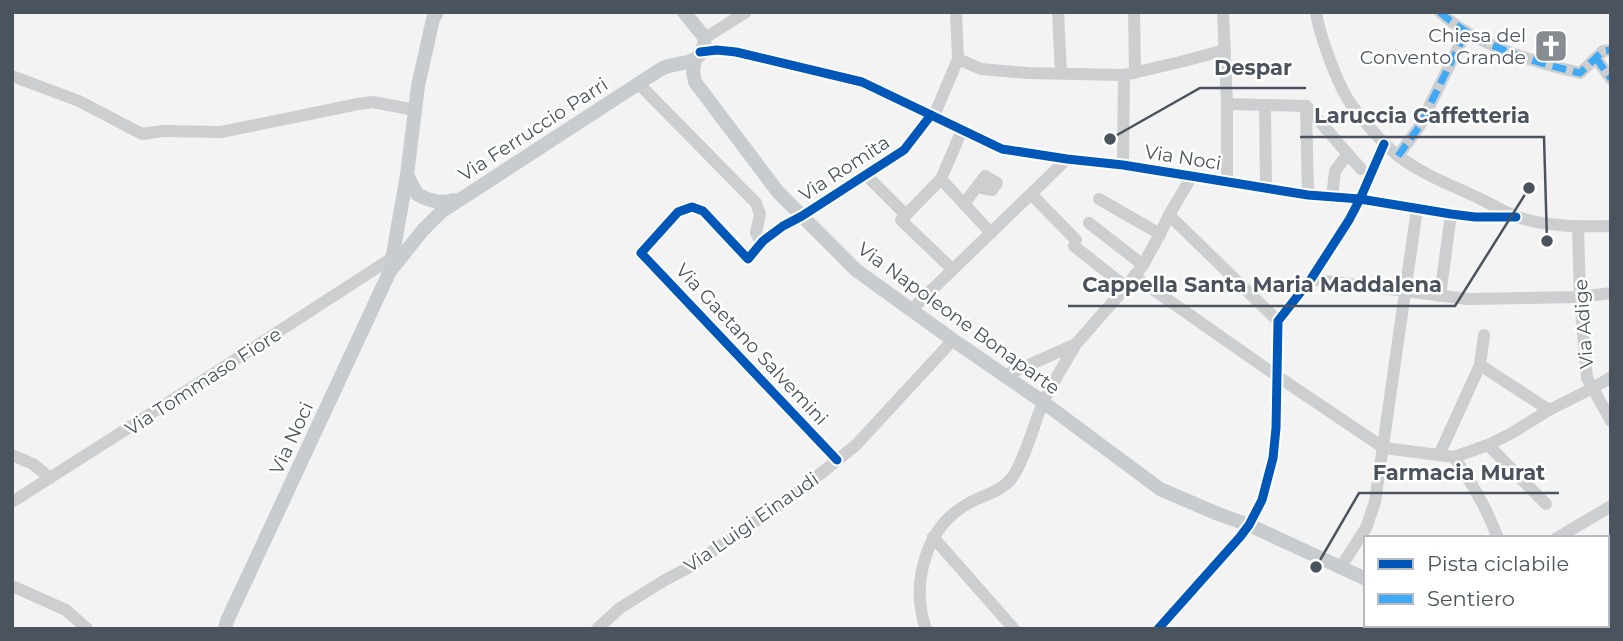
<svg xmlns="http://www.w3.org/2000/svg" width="1623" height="641" font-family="Montserrat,sans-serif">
	<rect width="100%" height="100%" fill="#f3f3f3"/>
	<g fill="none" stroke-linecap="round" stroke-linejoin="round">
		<g stroke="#cdced0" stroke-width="12">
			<polyline points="1058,12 1061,73"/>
			<polyline points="1134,12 1135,73"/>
			<polyline points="1223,12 1227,104 1227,181"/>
			<path d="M 1316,12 C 1319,34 1336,79 1347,98 C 1357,114 1382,143 1396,154 C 1418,172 1446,183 1472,195 C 1486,201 1500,210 1515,216 C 1541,226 1583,227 1611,226"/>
			<path d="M 1440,12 C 1475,45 1533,62 1580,73 L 1603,51 L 1611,50"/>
			<polyline points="705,38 746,12"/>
			<polyline points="700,52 717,50 736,52 862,82 1002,149 1067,159 1123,165 1308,195 1360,199 1451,214 1475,217 1516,217"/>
			<polyline points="1596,58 1611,79"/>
			<polyline points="958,59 981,69 1028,73 1124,75 1180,62 1225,50"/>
			<polyline points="12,76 79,101 142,134 163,131 221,132 358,104 373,102 415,110"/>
			<polyline points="638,83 756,203 760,214 756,233 761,243"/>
			<polyline points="1227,104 1306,106"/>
			<polyline points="1265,105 1266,188"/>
			<polyline points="1306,106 1308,195"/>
			<polyline points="1306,106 1361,169"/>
			<polyline points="934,116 958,59 956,12"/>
			<polyline points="1398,156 1419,127 1466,32"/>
			<polyline points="1123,165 1124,75"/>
			<polyline points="866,175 906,215"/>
			<polyline points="941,179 991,233"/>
			<polyline points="1031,194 1076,240"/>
			<polyline points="1332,198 1335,171 1348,154"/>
			<polyline points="1099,199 1160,234"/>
			<polyline points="964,204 985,176 997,183 992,190 977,187"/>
			<polyline points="1169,215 1278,321"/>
			<polyline points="1089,223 1143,265"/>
			<polyline points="1578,227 1580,297 1587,378 1611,421"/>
			<polyline points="1074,246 1126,287"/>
			<polyline points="952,269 901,220 941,179 962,130"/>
			<polyline points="1134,276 1277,376 1384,448 1454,457 1488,445 1512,433 1549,410 1593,388 1611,377"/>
			<polyline points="1311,279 1468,299 1580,297 1611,293"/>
			<polyline points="1440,296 1451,214"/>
			<polyline points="911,310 1067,159"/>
			<polyline points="1076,344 1126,287 1143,265 1160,234 1169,215 1192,176"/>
			<polyline points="1480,365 1549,410"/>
			<polyline points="1488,445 1546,504"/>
			<polyline points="12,455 33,464 50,478"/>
			<polyline points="1439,455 1480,365 1484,335"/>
			<path d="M 1454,457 C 1473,485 1486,507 1498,538"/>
			<polyline points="837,460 641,253 678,212 692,207 703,211 748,259 763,241 783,226 802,216 904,150 931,115"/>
			<polyline points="12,502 213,374 392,258"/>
			<polyline points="933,537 1014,629"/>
			<polyline points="1557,538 1611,506"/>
			<polyline points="1340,568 1366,528 1375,502 1417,209"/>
			<polyline points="12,586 66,610 87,629"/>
			<polyline points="597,629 620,608 665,580 688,568 794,495 856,445 953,340"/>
			<path d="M 926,629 C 910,583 926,526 969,503 C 984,495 1000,492 1011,479 C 1023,465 1034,424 1042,405 C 1051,384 1065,364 1076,344 L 1004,376"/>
			<polyline points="1158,629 1240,537 1249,525 1262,500 1273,458 1276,428 1278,321 1311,279 1349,220 1360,199 1384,144"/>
		</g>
		<g stroke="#c9cccf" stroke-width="14">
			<polyline points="695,59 693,72 695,82 778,192 856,270 953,340 1043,402 1160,489 1218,514 1249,525 1366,579"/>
			<path d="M 407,175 L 417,194 C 430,201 440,204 454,200"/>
			<path d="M 391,270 L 423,230 L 441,212 L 661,69 C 680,59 702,70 705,38 L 684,12"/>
			<polyline points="1496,625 1511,629"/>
			<polyline points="225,629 227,621 390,271 407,175 418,86 433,19 437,12"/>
		</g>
		<g stroke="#3fa9f5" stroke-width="7" stroke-dasharray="14 7" stroke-linecap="butt">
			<path d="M 1440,12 C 1475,45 1533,62 1580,73 L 1603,51 L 1611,50"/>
			<polyline points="1596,58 1611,79"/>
			<polyline points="1398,156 1419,127 1466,32"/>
		</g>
		<defs>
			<g id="cycleway">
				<polyline points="700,52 717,50 736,52 862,82 1002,149 1067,159 1123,165 1308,195 1360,199 1451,214 1475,217 1516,217"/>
				<polyline points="837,460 641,253 678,212 692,207 703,211 748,259 763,241 783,226 802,216 904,150 931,115"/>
				<polyline points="1158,629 1240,537 1249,525 1262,500 1273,458 1276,428 1278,321 1311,279 1349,220 1360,199 1384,144"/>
			</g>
		</defs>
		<use href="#cycleway" stroke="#fff" stroke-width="13"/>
		<use href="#cycleway" stroke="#0057b8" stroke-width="9"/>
	</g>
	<defs>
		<symbol id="church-square" viewBox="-11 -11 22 22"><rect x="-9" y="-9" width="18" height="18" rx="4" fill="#868c92" stroke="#fff"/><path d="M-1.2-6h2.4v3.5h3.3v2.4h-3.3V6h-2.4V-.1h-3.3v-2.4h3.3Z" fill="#fff"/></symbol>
	</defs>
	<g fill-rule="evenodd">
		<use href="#church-square" x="1532" y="27" width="38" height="38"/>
	</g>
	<g text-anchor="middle" stroke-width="5" stroke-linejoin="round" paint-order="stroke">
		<g font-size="19" fill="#4b545e" stroke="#fff" text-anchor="end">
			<text x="1526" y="42">Chiesa del<tspan x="1526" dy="22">Convento Grande</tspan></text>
		</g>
		<g font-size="19" fill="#4b545e" stroke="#fff">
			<text transform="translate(533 129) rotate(-33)" y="7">Via Ferruccio Parri</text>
			<text transform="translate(1183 157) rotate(9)" y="7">Via Noci</text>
			<text transform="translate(844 168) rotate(-33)" y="7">Via Romita</text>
			<text transform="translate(959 318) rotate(36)" y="7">Via Napoleone Bonaparte</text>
			<text transform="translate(1583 324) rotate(-94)" y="7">Via Adige</text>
			<text transform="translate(752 344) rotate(47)" y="7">Via Gaetano Salvemini</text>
			<text transform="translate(203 381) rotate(-33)" y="7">Via Tommaso Fiore</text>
			<text transform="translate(291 438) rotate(-65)" y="7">Via Noci</text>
			<text transform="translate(751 522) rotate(-35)" y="7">Via Luigi Einaudi</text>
		</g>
	</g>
	<path fill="none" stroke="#4b545e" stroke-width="2.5" d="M1110 139L1200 88H1306M1547 241L1544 137H1300M1529 188L1455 306H1068M1316 567L1359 493H1559"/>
	<g fill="#4b545e" stroke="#fff" stroke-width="2.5">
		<circle cx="1110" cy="139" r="7"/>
		<circle cx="1547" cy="241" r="7"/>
		<circle cx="1529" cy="188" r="7"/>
		<circle cx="1316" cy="567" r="7"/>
	</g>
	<g font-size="21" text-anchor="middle" font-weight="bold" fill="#4b545e" stroke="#fff" stroke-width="5" stroke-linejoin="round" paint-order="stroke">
		<text x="1253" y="75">Despar</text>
		<text x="1422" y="123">Laruccia Caffetteria</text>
		<text x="1262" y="292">Cappella Santa Maria Maddalena</text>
		<text x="1459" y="480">Farmacia Murat</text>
	</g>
	<rect width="1623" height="641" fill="none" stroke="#4b545e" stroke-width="28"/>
	<rect x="1364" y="536" width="245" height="91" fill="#ffffff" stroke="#b7bbbf" stroke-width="2"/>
	<rect x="1378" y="559" width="35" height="10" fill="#0057b8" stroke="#b7bbbf" stroke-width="2"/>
	<text x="1427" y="571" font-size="21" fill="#4b545e">Pista ciclabile</text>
	<rect x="1378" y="594" width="35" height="10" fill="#3fa9f5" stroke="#b7bbbf" stroke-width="2"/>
	<text x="1427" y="606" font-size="21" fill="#4b545e">Sentiero</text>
</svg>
